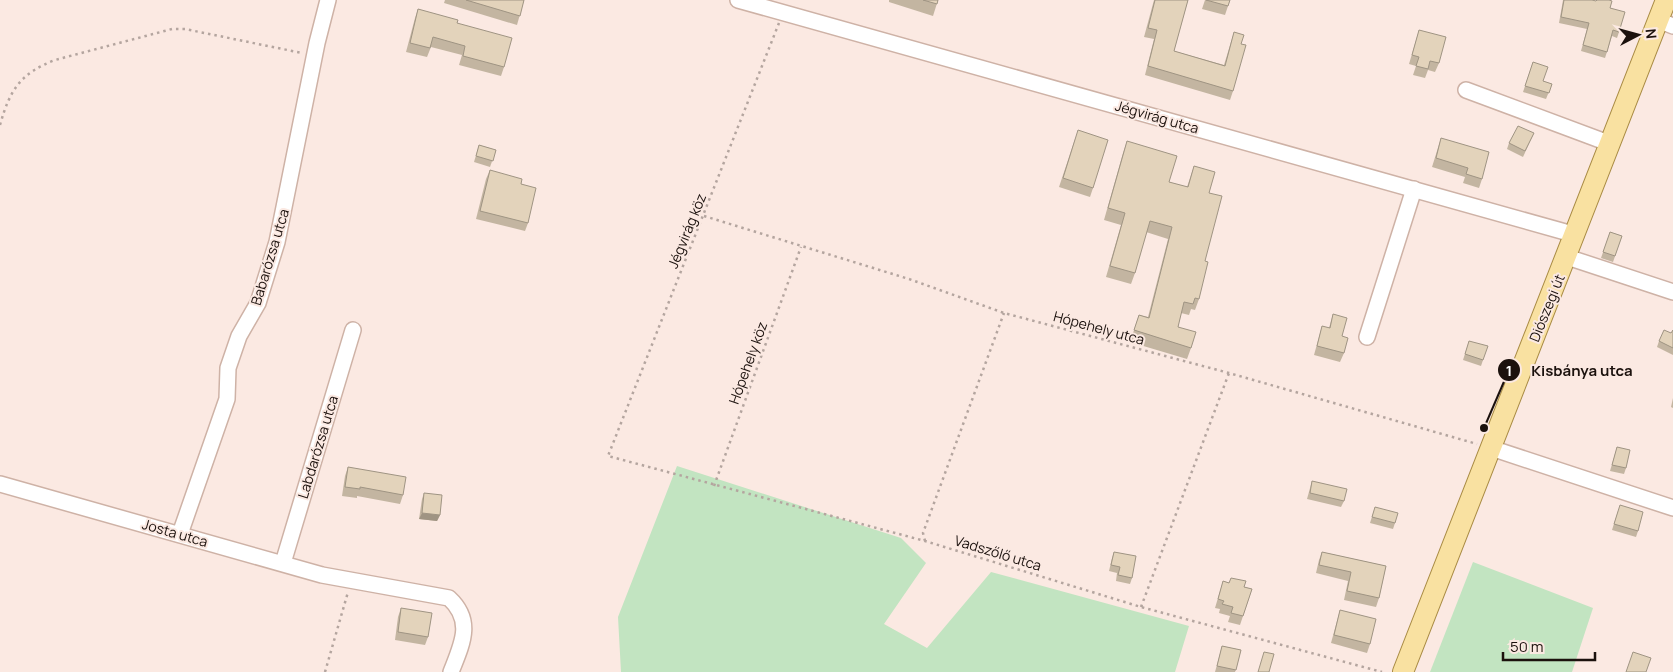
<svg xmlns="http://www.w3.org/2000/svg" width="1673" height="672" font-family="Manrope,sans-serif">
	<rect width="100%" height="100%" fill="#fbe9e2"/>
	<g fill="#c2e4c1">
		<polygon points="677,466 901,538 926,563 884,624 927,648 991,572 1189,626 1175,672 621,672 618,617"/>
		<polygon points="1473,562 1593,608 1572,672 1430,672"/>
	</g>
	<g fill="none" stroke-linecap="round" stroke-linejoin="round">
		<defs>
			<g id="minor">
				<polyline points="738,0 1576,235"/>
				<polyline points="1658,20 1673,26"/>
				<polyline points="1466,90 1611,144"/>
				<polyline points="1567,257 1673,292"/>
				<polyline points="1367,337 1414,189"/>
				<polyline points="1491,448 1673,508"/>
				<path d="M 0,484 L 322,575 L 449,598 C 474,621 462,644 451,672"/>
				<polyline points="180,534 227,399 228,368 239,336 258,303 277,242 317,43 328,0"/>
				<polyline points="283,563 353,330"/>
			</g>
			<polyline id="major" points="1403,672 1666,0"/>
		</defs>
		<use href="#minor" stroke="#ceb2a6" stroke-width="18"/>
		<use href="#major" stroke="#a98b44" stroke-width="22"/>
		<g stroke="#b4a59f" stroke-width="2.5" stroke-dasharray="2.5 4" stroke-linecap="butt">
			<polyline points="779,23 608,456 925,541 1141,607 1382,672"/>
			<path d="M 0,125 C 10,89 21,73 55,60 L 172,29 L 185,29 L 302,53"/>
			<polyline points="704,216 909,279 1004,313 1229,373 1477,444"/>
			<polyline points="714,486 801,247"/>
			<polyline points="925,541 923,533 1004,313"/>
			<polyline points="1141,607 1229,373"/>
			<polyline points="325,672 348,592"/>
		</g>
		<use href="#minor" stroke="#fff" stroke-width="15"/>
		<use href="#major" stroke="#f9e1a1" stroke-width="20"/>
	</g>
	<g fill="#c3b5a1">
		<polygon points="445,0 524,0 517,25 444,3"/>
		<polygon points="889,0 938,0 933,16 889,2"/>
		<polygon points="1154,0 1188,0 1174,51 1224,65 1234,32 1241,44 1233,91 1230,100 1145,75 1154,39 1144,37"/>
		<polygon points="1205,0 1230,0 1225,15 1202,9"/>
		<polygon points="1563,0 1592,0 1610,8 1619,32 1617,38 1612,36 1605,58 1581,51 1587,29 1559,23"/>
		<polygon points="418,9 457,23 504,67 501,76 459,65 462,55 431,47 427,57 406,52 415,18"/>
		<polygon points="1419,30 1439,63 1435,72 1428,70 1425,78 1413,75 1416,66 1409,64"/>
		<polygon points="1533,62 1543,81 1552,84 1546,99 1523,92"/>
		<polygon points="1534,133 1523,157 1507,149 1509,143"/>
		<polygon points="1441,138 1482,179 1479,188 1463,183 1465,177 1432,167"/>
		<polygon points="1075,139 1093,188 1090,197 1059,187"/>
		<polygon points="1127,141 1169,182 1187,187 1194,166 1209,193 1205,261 1199,299 1195,310 1191,309 1189,315 1181,313 1178,327 1191,348 1187,359 1130,342 1139,315 1148,317 1168,239 1146,232 1135,273 1131,284 1106,277 1121,225 1104,220 1123,153"/>
		<polygon points="479,145 496,150 490,167 474,162"/>
		<polygon points="490,170 521,184 528,223 525,231 476,219 486,179"/>
		<polygon points="1610,232 1622,236 1613,262 1601,258"/>
		<polygon points="1333,314 1342,336 1344,353 1340,362 1314,355 1322,326 1329,328"/>
		<polygon points="1673,330 1673,355 1657,347 1659,341 1671,333"/>
		<polygon points="1469,341 1483,360 1481,366 1463,360"/>
		<polygon points="1673,398 1673,408 1671,407"/>
		<polygon points="1617,447 1626,468 1624,474 1610,471"/>
		<polygon points="348,467 403,495 400,504 357,496 357,498 342,496 345,476"/>
		<polygon points="1312,481 1344,501 1341,507 1307,499"/>
		<polygon points="424,493 440,515 437,521 419,519 422,499"/>
		<polygon points="1375,507 1395,523 1393,529 1370,523"/>
		<polygon points="1618,511 1638,531 1636,537 1612,530"/>
		<polygon points="1114,552 1132,578 1130,584 1116,581 1117,573 1109,571 1112,558"/>
		<polygon points="1322,552 1386,566 1379,598 1376,607 1344,600 1348,581 1316,573 1319,560"/>
		<polygon points="1223,581 1252,589 1240,625 1228,622 1230,616 1219,613 1220,609 1215,608"/>
		<polygon points="401,608 428,637 425,645 395,640 398,617"/>
		<polygon points="1340,610 1370,644 1367,653 1331,643"/>
		<polygon points="1222,646 1241,650 1235,672 1215,672"/>
	</g>
	<polygon fill="#9f9483" points="422,513 440,515 437,521 419,519"/>
	<g fill="#e3d3bb" stroke="#9f9483">
		<polygon points="466,0 524,0 520,16"/>
		<polygon points="923,0 938,0 937,4"/>
		<polygon points="1155,0 1188,0 1174,51 1225,66 1234,32 1244,35 1241,44 1246,45 1233,91 1148,66 1157,30 1148,28"/>
		<polygon points="1206,0 1230,0 1228,6"/>
		<polygon points="1564,0 1592,0 1596,1 1597,0 1609,0 1612,1 1610,8 1625,12 1619,32 1613,30 1607,52 1583,45 1589,23 1561,17"/>
		<polygon points="418,9 458,20 457,23 512,38 504,67 463,56 465,46 433,37 430,48 410,43"/>
		<polygon points="1419,30 1446,37 1439,63 1430,61 1428,69 1416,66 1419,57 1412,55"/>
		<polygon points="1533,62 1548,67 1543,81 1552,84 1549,93 1525,86"/>
		<polygon points="1518,126 1534,133 1525,151 1509,143"/>
		<polygon points="1078,130 1108,140 1093,188 1063,178"/>
		<polygon points="1441,138 1489,152 1482,179 1466,174 1468,168 1436,158"/>
		<polygon points="1127,141 1177,156 1169,182 1188,187 1194,166 1215,172 1209,193 1222,196 1205,261 1208,262 1199,299 1195,298 1193,304 1184,302 1178,327 1196,332 1191,348 1134,330 1139,315 1149,318 1172,227 1150,221 1135,273 1110,266 1125,213 1108,208"/>
		<polygon points="479,145 496,150 493,161 476,156"/>
		<polygon points="490,170 522,179 521,184 536,188 528,223 480,211"/>
		<polygon points="1610,232 1622,236 1615,256 1603,252"/>
		<polygon points="1333,314 1347,318 1342,336 1348,338 1344,353 1317,346 1322,326 1330,328"/>
		<polygon points="1664,330 1671,333 1673,330 1673,348 1659,341"/>
		<polygon points="1469,341 1488,346 1483,360 1465,354"/>
		<polygon points="1617,447 1630,450 1626,468 1612,465"/>
		<polygon points="348,467 406,477 403,495 360,487 360,489 345,487"/>
		<polygon points="1312,481 1347,489 1344,501 1310,493"/>
		<polygon points="424,493 442,495 440,515 422,513"/>
		<polygon points="1620,505 1643,512 1638,531 1614,524"/>
		<polygon points="1375,507 1398,513 1395,523 1372,517"/>
		<polygon points="1114,552 1136,556 1132,578 1118,575 1120,567 1111,565"/>
		<polygon points="1322,552 1386,566 1379,598 1347,591 1351,572 1319,565"/>
		<polygon points="1231,578 1246,581 1244,587 1252,589 1243,616 1231,613 1233,607 1222,604 1224,601 1218,599 1223,581 1229,583"/>
		<polygon points="401,608 432,613 428,637 398,632"/>
		<polygon points="1340,610 1376,619 1370,644 1334,635"/>
		<polygon points="1222,646 1241,650 1236,670 1217,666"/>
		<polygon points="1264,652 1274,654 1269,672 1258,672"/>
		<polygon points="1633,652 1651,658 1646,672 1626,672"/>
	</g>
	<g text-anchor="middle" stroke-width="4" stroke-linejoin="round" paint-order="stroke">
		<g font-size="14" fill="#1b110d" stroke="#fbe9e2">
			<text transform="translate(1157 117) rotate(16)" y="5">Jégvirág utca</text>
			<text transform="translate(687 231) rotate(-68)" y="5">Jégvirág köz</text>
			<text transform="translate(270 257) rotate(-73)" y="5">Babarózsa utca</text>
			<text transform="translate(1547 308) rotate(-68)" y="5">Diószegi út</text>
			<text transform="translate(1099 328) rotate(15)" y="5">Hópehely utca</text>
			<text transform="translate(748 363) rotate(-70)" y="5">Hópehely köz</text>
			<text transform="translate(318 447) rotate(-73)" y="5">Labdarózsa utca</text>
			<text transform="translate(175 533) rotate(16)" y="5">Josta utca</text>
			<text transform="translate(998 553) rotate(17)" y="5">Vadszőlő utca</text>
		</g>
	</g>
	<path fill="none" stroke="#1b110d" stroke-width="2" d="M1484 428L1509 370"/>
	<g fill="#1b110d" stroke="#fbe9e2" stroke-width="2">
		<circle cx="1484" cy="428" r="5"/>
		<circle cx="1509" cy="370" r="12"/>
	</g>
	<g font-size="15" text-anchor="middle" font-weight="bold" fill="#fff">
		<text x="1509" y="376">1</text>
	</g>
	<g font-size="15" text-anchor="middle" font-weight="bold" fill="#1b110d" stroke="#fbe9e2" stroke-width="4" stroke-linejoin="round" paint-order="stroke">
		<text x="1582" y="376">Kisbánya utca</text>
	</g>
	<g transform="translate(1638 35) rotate(84)" stroke="#fbe9e2" stroke-width="4" paint-order="stroke">
	<path d="M0-4L9 19L0 12L-9 19Z" fill="#1b110d"/>
	<text y="-8" font-size="14" font-weight="bold" text-anchor="middle" fill="#1b110d">N</text>
	</g>
	<path d="M1503 652v8h92v-8" fill="none" stroke="#1b110d" stroke-width="2.5"/>
	<text x="1510" y="652" font-size="15" fill="#1b110d" stroke="#fbe9e2" stroke-width="4" paint-order="stroke">50 m</text>
</svg>
